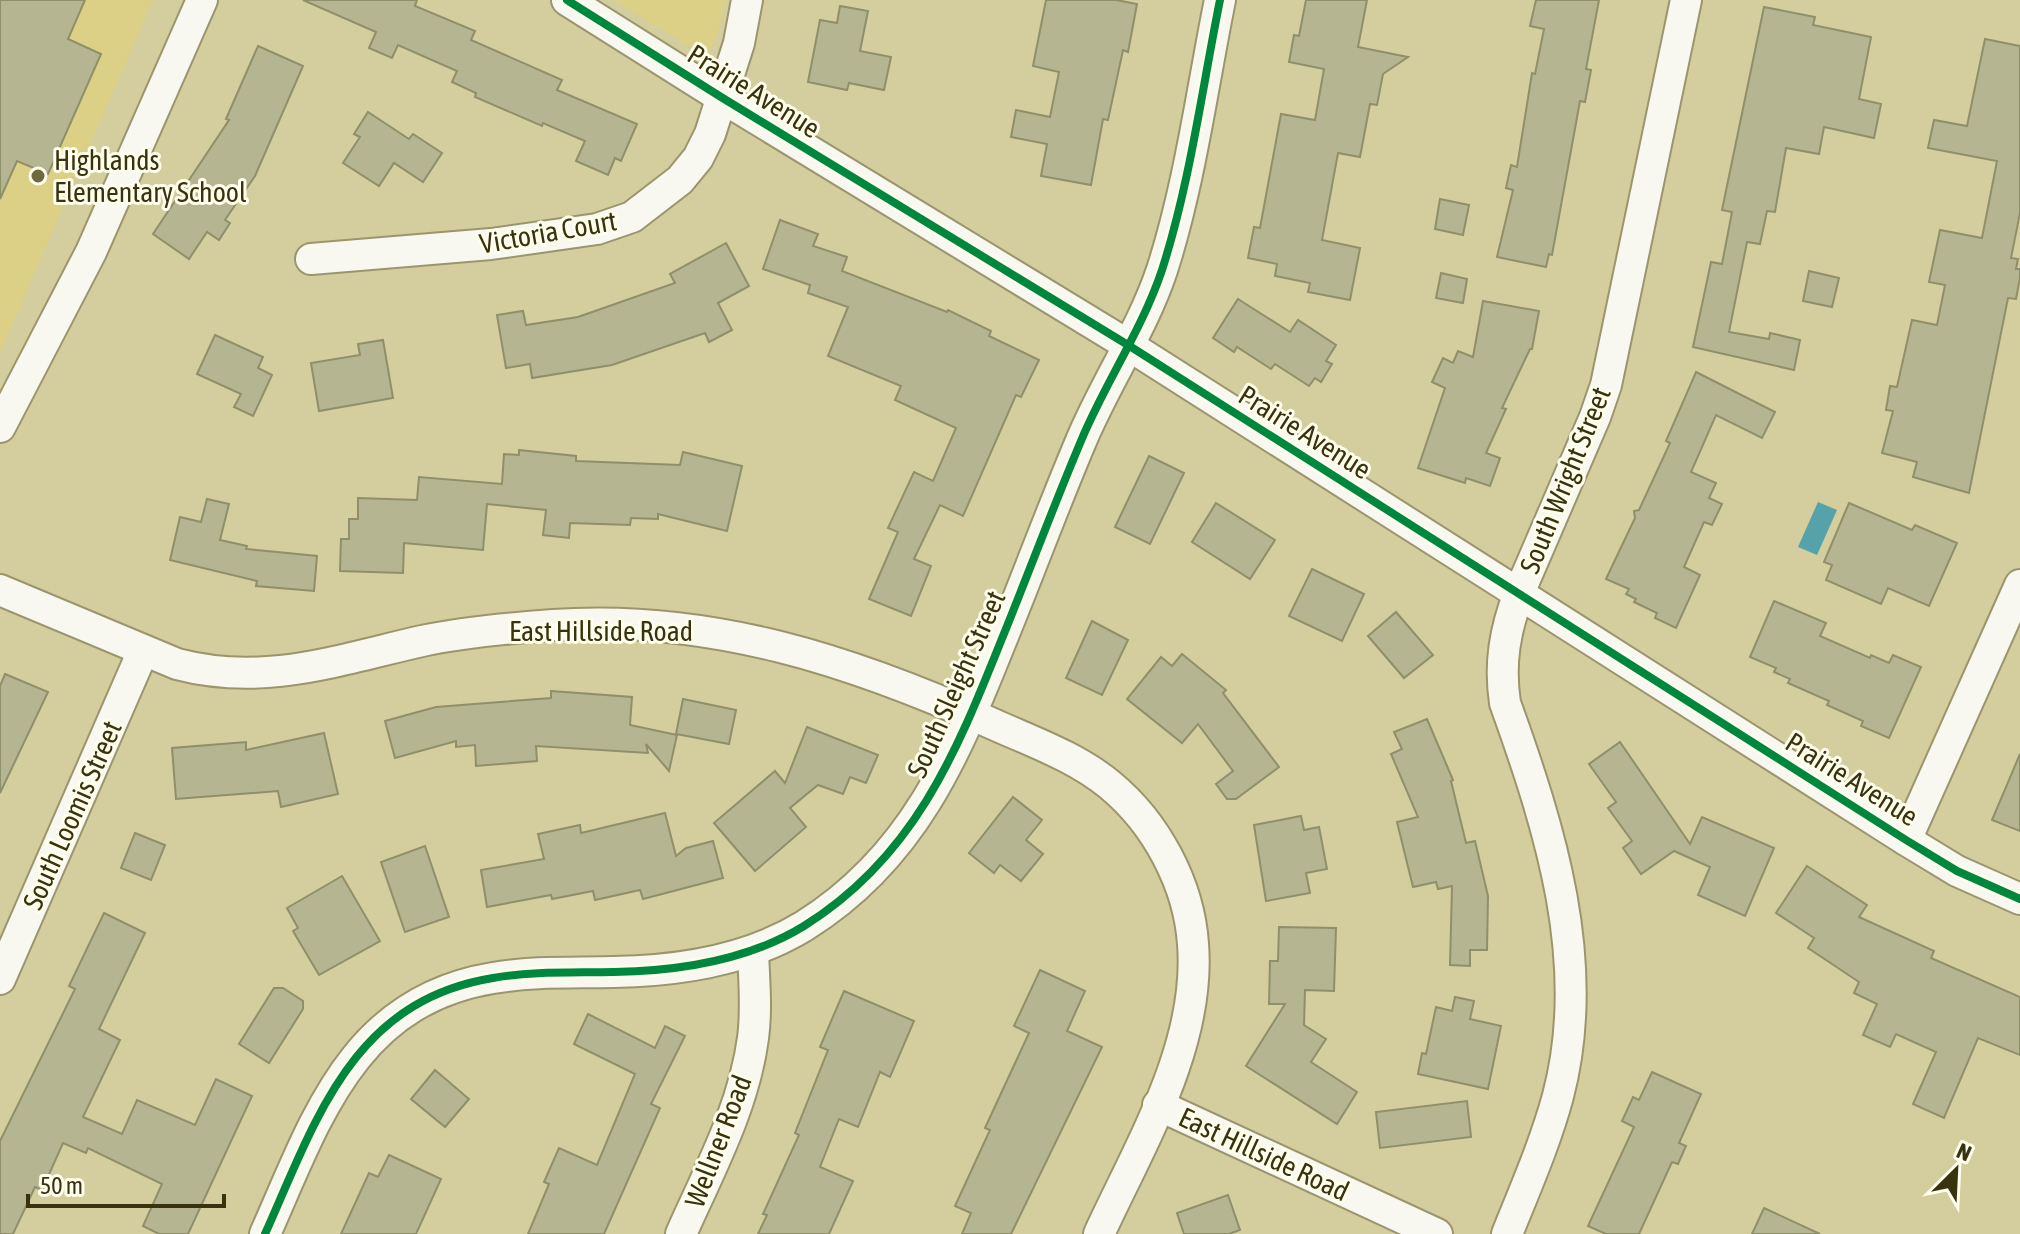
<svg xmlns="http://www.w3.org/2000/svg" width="2020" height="1234" font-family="'Asap Condensed',sans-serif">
	<rect width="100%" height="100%" fill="#d4cd9d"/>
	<g fill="#dbd085">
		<polygon points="0,0 153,0 0,352"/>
		<polygon points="613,0 725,0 720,25 707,57"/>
	</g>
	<polygon fill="#55a2aa" points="1818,502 1837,510 1817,555 1798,547"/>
	<g fill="#b5b691" stroke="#8f8f6a" stroke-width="2">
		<polygon points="0,0 85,0 68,39 101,54 48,174 17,161 0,199"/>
		<polygon points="303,0 417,0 415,6 475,31 471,40 562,80 557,90 637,124 621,161 615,158 608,175 576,161 585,141 543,123 542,126 475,97 476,93 452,82 457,71 398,45 392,58 369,48 376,32"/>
		<polygon points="1046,0 1116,0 1137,4 1128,52 1123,50 1108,120 1103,119 1091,185 1041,176 1047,144 1011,137 1016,110 1050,117 1059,72 1033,66"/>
		<polygon points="1306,0 1367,0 1358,47 1408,57 1383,74 1377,105 1370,104 1360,157 1338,153 1322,240 1360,248 1350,300 1308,292 1310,283 1275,276 1277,264 1248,258 1254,227 1260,228 1281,114 1315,120 1324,69 1289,62 1294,35 1299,36"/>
		<polygon points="1536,0 1599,0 1586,69 1591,70 1585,102 1580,101 1552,255 1549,254 1546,267 1497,257 1513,190 1506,188 1511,165 1517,167 1532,73 1535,74 1544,29 1530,26"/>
		<polygon points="840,6 868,11 860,51 891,57 884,90 849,83 847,90 808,82 820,20 837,23"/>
		<polygon points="1764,7 1815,17 1813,25 1871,37 1859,99 1881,104 1874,138 1824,127 1819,154 1786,148 1775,212 1767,211 1760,244 1747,242 1729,332 1769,339 1770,333 1800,340 1794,370 1693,347 1711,262 1722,264 1732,212 1722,210"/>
		<polygon points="1985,39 2020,46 2020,213 2011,258 2018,259 2016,269 2020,269 2020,278 2016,299 2008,298 1969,493 1913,477 1917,462 1882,453 1893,411 1886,410 1890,386 1897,387 1912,320 1937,325 1945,285 1929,282 1940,230 1982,238 1997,161 1928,148 1934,120 1967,126"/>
		<polygon points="258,46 303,66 255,176 225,220 230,223 219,240 207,232 189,259 153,234 229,120 226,119"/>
		<polygon points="368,112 409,139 413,134 442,153 423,182 394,163 379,186 343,163 360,137 354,134"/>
		<polygon points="1440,199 1469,205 1463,235 1435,229"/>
		<polygon points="780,220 818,234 813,246 847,257 842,271 947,312 948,310 991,331 989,336 1039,360 1021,397 1016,395 963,516 940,505 914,559 931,566 911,616 869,599 898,532 888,528 914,472 933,481 956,428 895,400 901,386 828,356 848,307 808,293 810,285 763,269"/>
		<polygon points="726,243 749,286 718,303 732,330 709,342 705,333 612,365 532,378 530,364 506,368 497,315 523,311 526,325 578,317 675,283 670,274"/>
		<polygon points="1809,271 1839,278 1832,307 1803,301"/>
		<polygon points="1441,273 1467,279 1463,303 1436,298"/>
		<polygon points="1238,299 1290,332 1298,320 1336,345 1326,361 1332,364 1321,382 1315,378 1309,386 1275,364 1271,369 1237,347 1234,352 1213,338"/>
		<polygon points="1483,301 1539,311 1532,349 1530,349 1502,408 1506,409 1486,453 1500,458 1490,486 1466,478 1465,483 1418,468 1445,388 1432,382 1443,358 1453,363 1458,351 1473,357"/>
		<polygon points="215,335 263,357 258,368 272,375 253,416 234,407 241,394 197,374"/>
		<polygon points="383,340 393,398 319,411 311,363 360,355 358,344"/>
		<polygon points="1696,372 1775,412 1762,438 1716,415 1691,472 1716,483 1709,498 1722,504 1712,525 1704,522 1684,567 1700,575 1676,628 1655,618 1657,613 1634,602 1636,599 1626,594 1629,589 1606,579 1635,518 1634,511 1639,510 1670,443 1666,441"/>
		<polygon points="519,450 576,456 576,461 680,465 683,452 742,466 727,531 658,514 658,519 631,518 630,525 570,523 569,538 543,535 546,510 487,504 483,550 404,543 403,573 340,571 341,539 349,539 349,519 358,519 358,498 417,500 419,477 502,484 504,454 519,455"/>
		<polygon points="1149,456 1184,473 1150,544 1115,527"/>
		<polygon points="207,499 229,504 220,540 247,546 246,549 317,556 314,591 256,586 257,581 170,560 180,517 201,522"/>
		<polygon points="1216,503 1275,540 1250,579 1192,542"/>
		<polygon points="1849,503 1912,530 1915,525 1957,543 1929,606 1888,588 1881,604 1826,580 1832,565 1824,562"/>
		<polygon points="1312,569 1364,594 1342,641 1289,616"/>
		<polygon points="1774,601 1826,623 1820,636 1870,658 1871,655 1889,663 1893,655 1921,667 1889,738 1861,726 1863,721 1827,705 1829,701 1788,683 1790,679 1774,672 1776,668 1750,657"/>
		<polygon points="1396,612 1433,655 1404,678 1368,636"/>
		<polygon points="1092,621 1128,640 1102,695 1066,678"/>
		<polygon points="1182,654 1226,690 1223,693 1279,767 1236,799 1227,799 1216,784 1233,771 1198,724 1182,743 1127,699 1161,657 1172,666"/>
		<polygon points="5,674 48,692 0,793 0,686"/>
		<polygon points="551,691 632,697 630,725 677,735 669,771 646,744 648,753 536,746 537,761 476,766 475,745 456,747 456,741 395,758 385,721 436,707 551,698"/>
		<polygon points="683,699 736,710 729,744 676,734"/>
		<polygon points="1427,719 1453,780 1451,781 1466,843 1475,841 1488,896 1487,950 1470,950 1470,966 1450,965 1452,886 1438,889 1436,882 1413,887 1397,822 1418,817 1391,754 1402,749 1394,732"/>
		<polygon points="807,727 878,755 866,783 850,777 843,794 818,785 790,808 806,827 755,871 714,823 775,771 785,783"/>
		<polygon points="324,733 338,794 281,807 278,791 176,799 172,748 246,742 246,750"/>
		<polygon points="1620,742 1690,844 1702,817 1774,848 1745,916 1698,895 1710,867 1674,851 1641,874 1623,848 1632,841 1608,808 1616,802 1589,764"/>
		<polygon points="2020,754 2020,831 1992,820"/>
		<polygon points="1013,797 1042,820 1026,840 1043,854 1021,881 1000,865 994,873 969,853"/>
		<polygon points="665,813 676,856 686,848 713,841 723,878 643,899 640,890 595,900 593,891 552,899 551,895 487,907 481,870 544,859 538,834 580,825 581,833"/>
		<polygon points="1301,816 1304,830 1319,827 1327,869 1306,873 1310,893 1266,901 1254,825"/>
		<polygon points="135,833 165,845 151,880 121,868"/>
		<polygon points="425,846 449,917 405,932 381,862"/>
		<polygon points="1807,866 1867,905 1859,917 1934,951 1931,958 2020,997 2020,1055 1978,1038 1944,1118 1913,1104 1936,1052 1896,1034 1890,1047 1863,1035 1877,1004 1854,993 1859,982 1808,948 1814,938 1776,913"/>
		<polygon points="342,876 380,941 319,975 293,931 298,928 287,908"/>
		<polygon points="104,913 145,933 99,1029 120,1040 83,1117 122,1134 137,1100 195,1125 216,1079 252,1096 188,1234 159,1234 143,1226 162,1184 88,1148 86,1153 63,1143 42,1190 35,1187 13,1234 0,1234 0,1141 75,989 69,986"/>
		<polygon points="1279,927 1336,928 1334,991 1305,990 1304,1025 1326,1039 1311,1062 1357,1092 1337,1124 1246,1066 1285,1004 1269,1004 1270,961 1278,961"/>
		<polygon points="1040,970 1085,991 1067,1031 1102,1047 1011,1234 962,1234 971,1213 955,1206 990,1130 985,1128 1029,1033 1014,1026"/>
		<polygon points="274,988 283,988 303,1001 303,1009 269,1063 239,1044"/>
		<polygon points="844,991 914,1021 890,1077 880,1072 858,1127 839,1119 820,1167 853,1181 829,1234 758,1234 767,1215 763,1214 799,1135 795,1133 828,1050 820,1047"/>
		<polygon points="1455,997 1474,1001 1470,1019 1501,1026 1488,1089 1418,1074 1422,1053 1426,1054 1436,1007 1452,1011"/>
		<polygon points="588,1014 655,1048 665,1026 685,1036 651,1104 660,1108 604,1234 528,1234 549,1184 544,1182 559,1148 597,1165 635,1074 574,1044"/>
		<polygon points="435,1070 469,1099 445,1127 411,1099"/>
		<polygon points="1652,1072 1701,1094 1679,1143 1686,1146 1678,1164 1672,1162 1639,1234 1606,1234 1588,1226 1634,1127 1622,1121 1633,1097 1639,1100"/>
		<polygon points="1467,1101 1471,1137 1380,1148 1376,1112"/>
		<polygon points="389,1155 441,1179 416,1234 341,1234 369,1173 378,1177"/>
		<polygon points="1228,1195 1240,1230 1229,1234 1184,1234 1177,1213"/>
		<polygon points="1764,1208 1820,1234 1752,1234"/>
	</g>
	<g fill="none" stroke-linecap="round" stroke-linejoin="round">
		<defs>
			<g id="street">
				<polyline points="567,0 721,97 1128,345 1906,840 1957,871 2020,899"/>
				<polyline points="311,259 491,244 597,229 632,217 680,180 698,158 710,134 739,43 747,0"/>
				<polyline points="0,427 91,252 202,0"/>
				<path d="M 0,590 L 177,664 C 264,687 338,660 422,641 C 465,632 510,628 553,625 C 710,614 853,661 993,724 C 1033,742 1076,757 1110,785 C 1156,823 1189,884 1193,944 C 1201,1045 1140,1145 1099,1234"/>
				<polyline points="1906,840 2020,585"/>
				<polyline points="0,979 143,651"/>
				<polyline points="1158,1105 1437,1234"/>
				<path d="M 265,1234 C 316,1120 352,1001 493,978 C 533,971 573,973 614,972 C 679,971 747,961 804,926 C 913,858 955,756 1001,641 C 1028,575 1053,507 1081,441 C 1105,383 1142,330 1162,270 C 1190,183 1202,89 1220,0"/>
				<path d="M 681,1234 C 709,1171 744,1107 753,1038 C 757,1009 754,980 753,951"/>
				<path d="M 1507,1234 C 1525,1189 1545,1144 1558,1096 C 1593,963 1550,828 1505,703 C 1499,663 1505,630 1519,593 L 1595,417 L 1606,385 L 1686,0"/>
			</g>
		</defs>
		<use href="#street" stroke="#9b956e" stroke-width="34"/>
		<use href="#street" stroke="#f9f8f0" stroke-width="30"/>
		<defs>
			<g id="cycleway">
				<polyline points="567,0 721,97 1128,345 1906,840 1957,871 2020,899"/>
				<path d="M 265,1234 C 316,1120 352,1001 493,978 C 533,971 573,973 614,972 C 679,971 747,961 804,926 C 913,858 955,756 1001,641 C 1028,575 1053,507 1081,441 C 1105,383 1142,330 1162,270 C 1190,183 1202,89 1220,0"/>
			</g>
		</defs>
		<use href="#cycleway" stroke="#fffdec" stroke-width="13"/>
		<use href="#cycleway" stroke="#00873e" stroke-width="8"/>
	</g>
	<circle fill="#6f6940" stroke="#fffdec" stroke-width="3" cx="38" cy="176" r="8"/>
	<g text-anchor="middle" stroke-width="6" stroke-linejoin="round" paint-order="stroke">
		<g font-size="28" fill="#38330e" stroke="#fffdec">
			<text transform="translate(754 91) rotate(32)" y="10">Prairie Avenue</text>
			<text transform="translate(548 232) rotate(-10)" y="10">Victoria Court</text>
			<text transform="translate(1305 432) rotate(32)" y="10">Prairie Avenue</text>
			<text transform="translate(1565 480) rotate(-68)" y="10">South Wright Street</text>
			<text x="601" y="641">East Hillside Road</text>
			<text transform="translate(956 684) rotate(-66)" y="10">South Sleight Street</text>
			<text transform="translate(1852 779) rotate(32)" y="10">Prairie Avenue</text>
			<text transform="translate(72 815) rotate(-66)" y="10">South Loomis Street</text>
			<text transform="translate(718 1141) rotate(-69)" y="10">Wellner Road</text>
			<text transform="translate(1264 1154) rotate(25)" y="10">East Hillside Road</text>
		</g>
		<g font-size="28" fill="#38330e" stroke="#fffdec" text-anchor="start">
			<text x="54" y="170">Highlands<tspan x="54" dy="32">Elementary School</tspan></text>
		</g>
	</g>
	<g transform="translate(1956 1170) rotate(24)" stroke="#fffdec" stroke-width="6" paint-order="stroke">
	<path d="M0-6L14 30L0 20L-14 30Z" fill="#38330e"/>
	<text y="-12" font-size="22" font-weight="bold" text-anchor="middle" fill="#38330e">N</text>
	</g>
	<path d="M28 1194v12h196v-12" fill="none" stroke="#38330e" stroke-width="4"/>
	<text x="40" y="1194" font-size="24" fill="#38330e" stroke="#fffdec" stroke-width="6" paint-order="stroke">50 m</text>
</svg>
